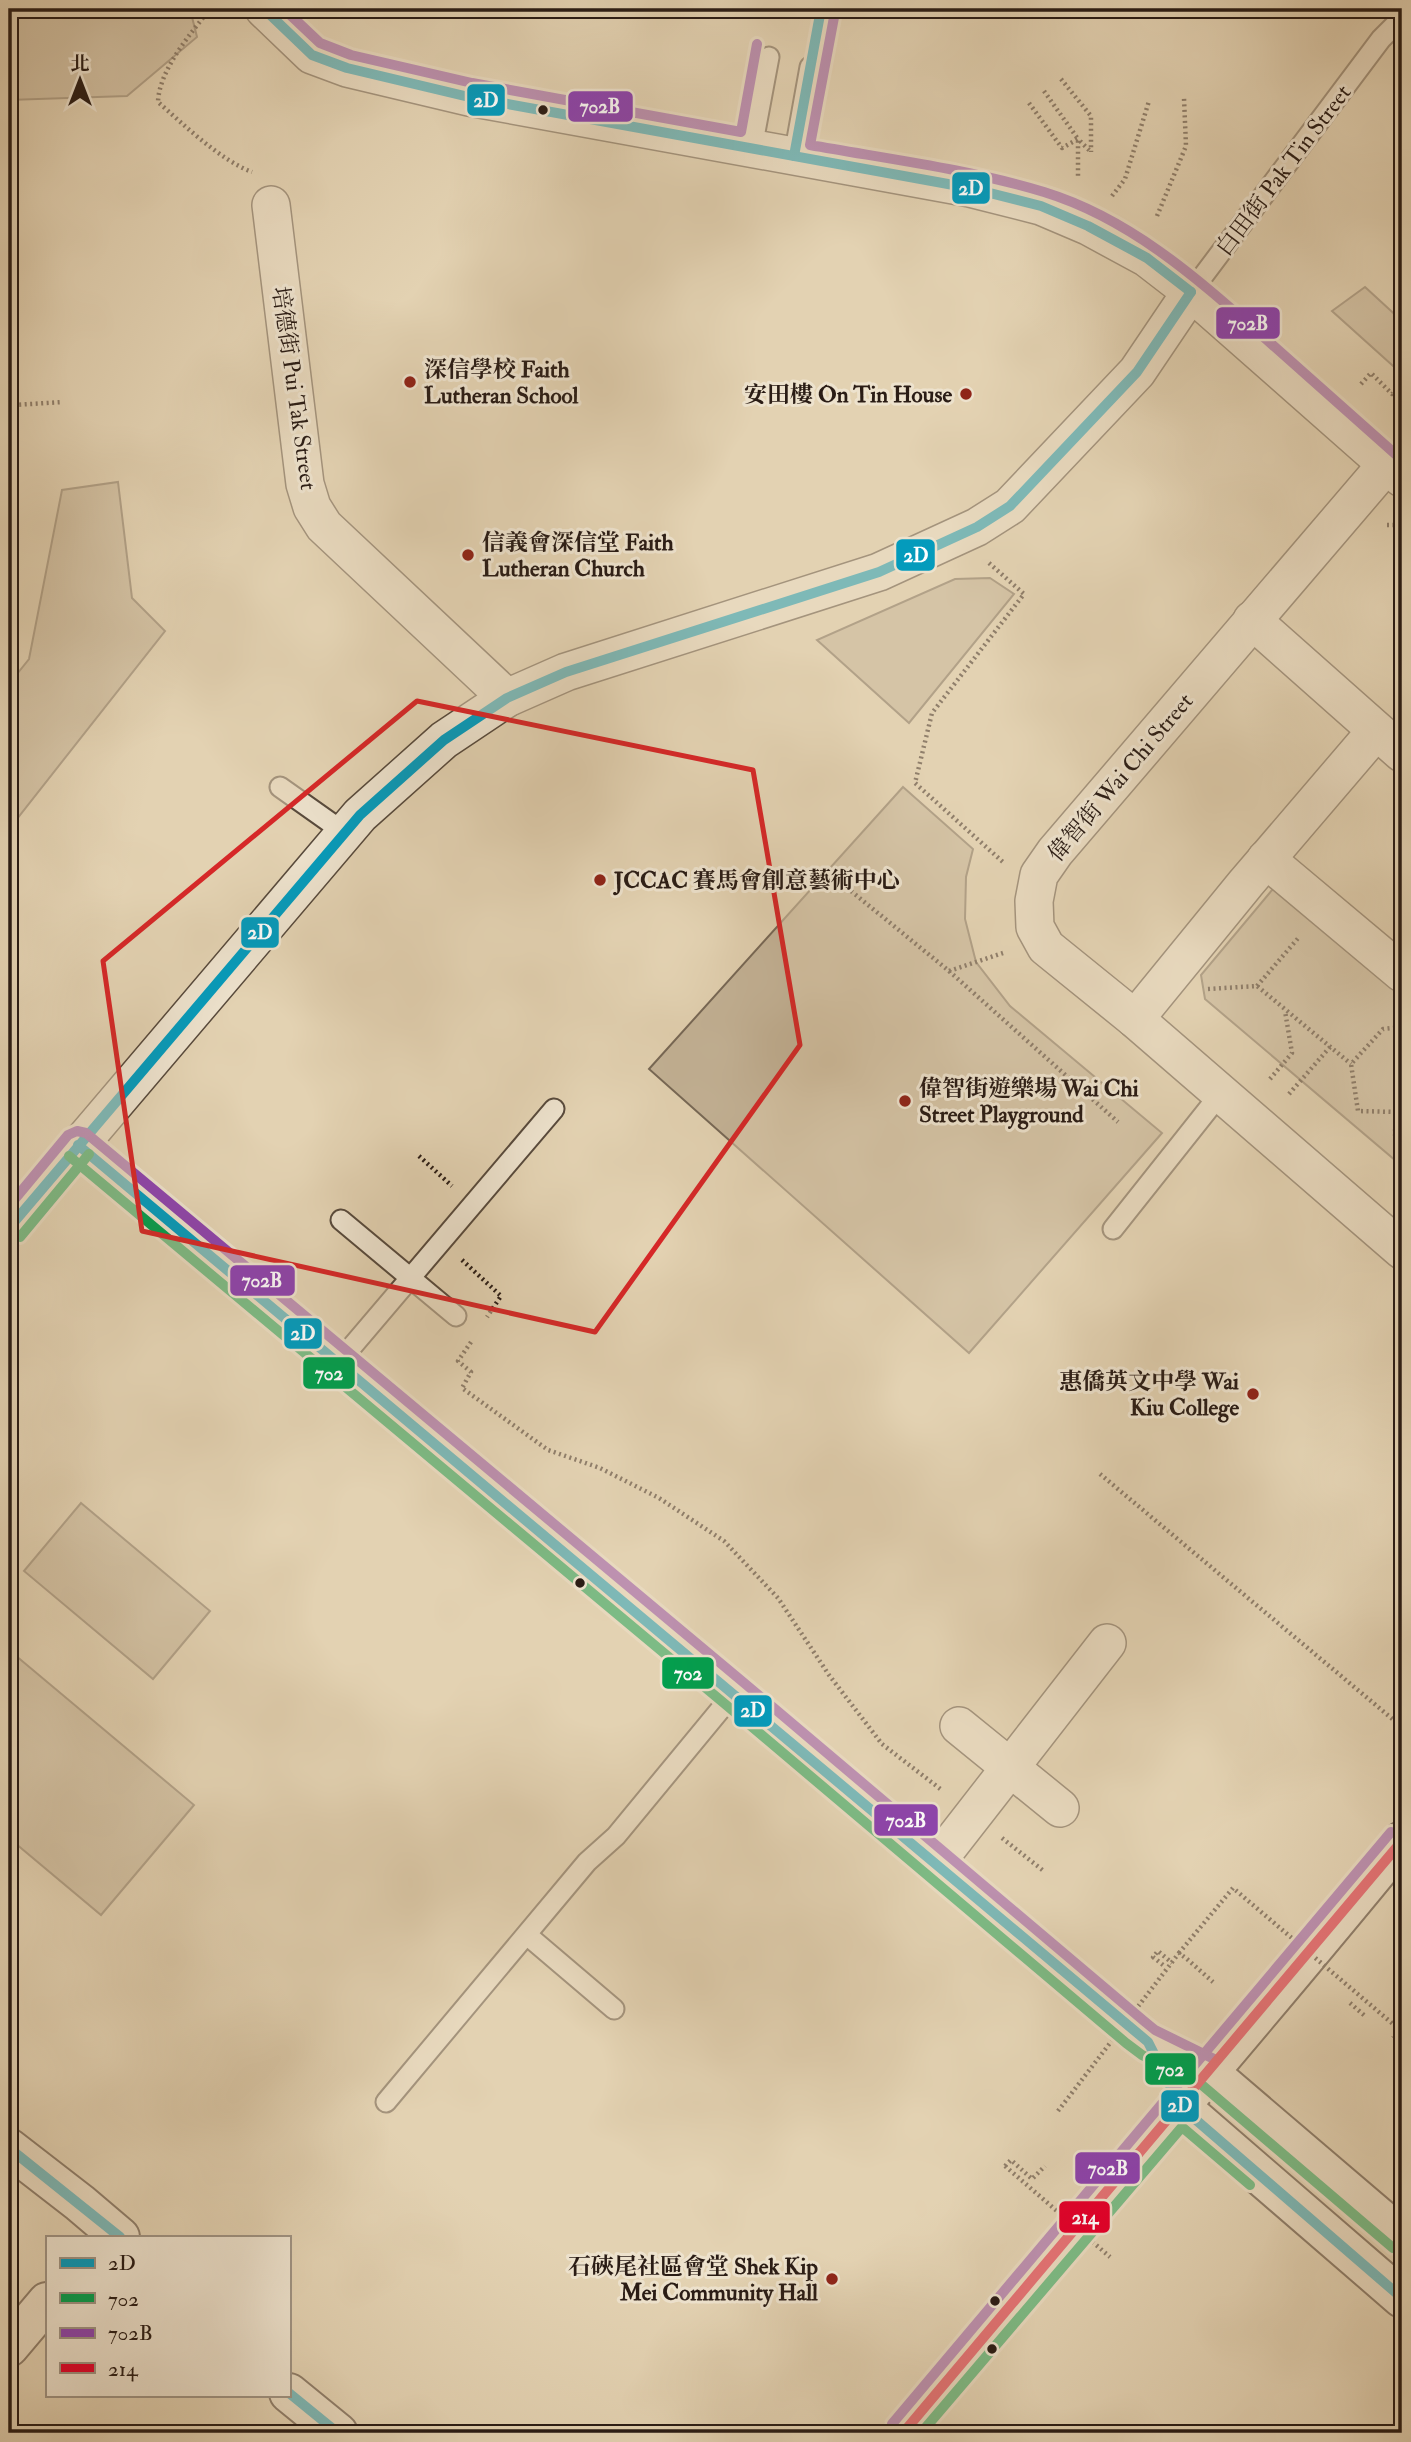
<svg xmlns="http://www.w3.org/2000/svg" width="1411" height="2442" font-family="'IM FELL Double Pica','Noto Serif TC',serif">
	<rect width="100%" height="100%" fill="#e3d2b2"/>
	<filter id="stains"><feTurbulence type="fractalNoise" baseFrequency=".00286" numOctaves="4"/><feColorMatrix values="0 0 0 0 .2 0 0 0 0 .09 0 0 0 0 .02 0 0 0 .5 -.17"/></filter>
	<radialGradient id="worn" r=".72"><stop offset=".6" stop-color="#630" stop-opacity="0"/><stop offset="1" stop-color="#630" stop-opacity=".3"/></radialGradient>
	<g fill="#c4b397" stroke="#776856" stroke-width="2">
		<polygon points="9,9 190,9 197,37 127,96 9,100"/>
		<polygon points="1365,287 1402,321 1402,374 1332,311"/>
		<polygon points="118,482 132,598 165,631 9,829 9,684 29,659 62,490"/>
		<polygon points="990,578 1014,594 909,723 817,640 955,579"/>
		<polygon points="903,787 973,849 966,877 965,919 976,962 1010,1006 1162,1133 969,1353 649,1069"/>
		<polygon points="1278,883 1402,986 1402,1166 1205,999 1201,975"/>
		<polygon points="81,1503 210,1611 153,1679 24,1571"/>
		<polygon points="9,1650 194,1805 101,1915 9,1838"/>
	</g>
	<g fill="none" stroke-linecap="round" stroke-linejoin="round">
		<defs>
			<g id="lane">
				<polyline points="752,148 769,57"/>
				<polyline points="794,156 810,67"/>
				<polyline points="1191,292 1381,39 1402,18"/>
				<polyline points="280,787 345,833"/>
				<polyline points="341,1220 456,1316"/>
				<polyline points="1113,1229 1221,1093"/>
				<polyline points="338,1363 554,1109"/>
				<polyline points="527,1935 614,2009"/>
				<polyline points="386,2102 587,1862 616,1836 734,1693"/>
			</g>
			<g id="street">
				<polyline points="264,9 312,55 347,68 469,97 970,188 1041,206 1088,226 1147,258 1191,292 1402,478"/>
				<polyline points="271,205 305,484 312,507 324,526 507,698"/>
				<polyline points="1386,465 1055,852 1039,875 1034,901 1035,927 1046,947 1135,1019 1402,1250"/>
				<polyline points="1252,620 1402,753"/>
				<polyline points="1266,859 1402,973"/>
				<polyline points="1135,1019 1246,883 1376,731"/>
				<polyline points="78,1145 734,1693 1135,2032 1148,2042 1210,2073"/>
				<polyline points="9,1228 360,815 444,740 507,698 566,672 879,572 977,527 1010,506 1137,372 1191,292"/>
				<polyline points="959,1726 1060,1808"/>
				<polyline points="935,1864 1107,1643"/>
			</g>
			<g id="secondary">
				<polyline points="1210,2073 1402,2237"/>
				<polyline points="1181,2107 1402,2298"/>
				<polyline points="9,2148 80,2203 120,2237"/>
				<polyline points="9,2347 47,2302"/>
				<polyline points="289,2393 338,2433"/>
				<path d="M 903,2433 C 1069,2235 1239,2041 1402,1841"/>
			</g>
		</defs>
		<use href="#lane" stroke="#584a3c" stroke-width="23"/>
		<use href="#street" stroke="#584a3c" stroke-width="40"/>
		<use href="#secondary" stroke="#2a1c15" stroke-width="42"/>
		<g stroke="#2a1c15" stroke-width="4.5" stroke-dasharray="2 3.5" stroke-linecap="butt">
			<path d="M 210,9 C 191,33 159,70 158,102 C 183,124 220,160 252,172"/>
			<polyline points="1061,79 1091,116 1091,152"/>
			<polyline points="1044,91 1078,139 1078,178"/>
			<polyline points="1029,103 1062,148 1078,139 1091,152"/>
			<polyline points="1112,196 1125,179 1149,101"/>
			<polyline points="1157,216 1186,146 1184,98"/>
			<polyline points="1361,384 1371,373 1392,394 1402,384"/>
			<polyline points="9,449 14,405 63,402"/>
			<polyline points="1387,525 1397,525 1402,529"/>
			<polyline points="989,563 1024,594 932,713 915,783 1004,863"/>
			<polyline points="851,891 949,971 1003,953"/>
			<polyline points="949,971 1118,1122"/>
			<polyline points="1257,986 1300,936"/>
			<polyline points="1208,989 1257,986 1351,1064"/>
			<polyline points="1270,1079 1292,1053 1285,1011"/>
			<polyline points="1402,1087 1396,1095 1395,1135 1402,1141"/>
			<polyline points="1289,1094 1330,1047"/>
			<polyline points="1396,1112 1358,1111 1351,1064 1383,1029 1402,1027"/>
			<polyline points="419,1156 452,1186"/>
			<polyline points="1396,1183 1402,1173"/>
			<polyline points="462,1260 501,1296 487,1317"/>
			<polyline points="471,1342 458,1361 471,1372 462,1388 548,1450 600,1468 659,1498 724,1541 778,1598 829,1675 882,1744 943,1791"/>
			<polyline points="1100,1474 1402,1727"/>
			<polyline points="1002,1838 1045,1872"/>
			<polyline points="1187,1959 1213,1982"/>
			<polyline points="1163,1965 1153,1957 1158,1951 1172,1963"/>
			<polyline points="1350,2003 1365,2016"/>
			<polyline points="1005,2166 1011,2160 1032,2179 1045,2166"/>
		</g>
		<use href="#lane" stroke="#ede2cd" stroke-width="19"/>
		<use href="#street" stroke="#ede2cd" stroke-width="37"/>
		<use href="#secondary" stroke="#ede2cd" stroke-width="38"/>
		<g stroke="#2a1c15" stroke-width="4.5" stroke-dasharray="2 3.5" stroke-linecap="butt">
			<polyline points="1179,1953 1233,1888 1400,2030 1393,2038"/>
			<polyline points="1058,2111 1179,1953 1187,1959"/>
			<polyline points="1005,2166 1110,2257"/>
		</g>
		<defs>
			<g id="bus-1">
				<polyline points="264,9 312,55 347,68 469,97 970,188 1041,206 1088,226 1147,258 1191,292"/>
				<polyline points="794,156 821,9"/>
				<polyline points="78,1145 1148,2042 1181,2107 1402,2298"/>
				<polyline points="9,1228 360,815 444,740 507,698 566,672 879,572 977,527 1010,506 1137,372 1191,292"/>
				<polyline points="9,2148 120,2237"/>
				<polyline points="289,2393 338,2433"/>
			</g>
			<g id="bus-2">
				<polyline points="69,1156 725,1704 1126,2043 1142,2055 1202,2085 1393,2248"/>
				<polyline points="20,1237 89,1154"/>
				<polyline points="921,2433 1182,2127 1250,2185"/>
			</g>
			<g id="bus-3">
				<polyline points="284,9 320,43 351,55 472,83 741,132 757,44"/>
				<path d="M 835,12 L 810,145 C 888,159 968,169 1044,192 C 1132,219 1200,281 1267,340 C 1312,380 1357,420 1402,460"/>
				<polyline points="9,1206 68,1135 77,1131 86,1133 743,1682 1144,2021 1155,2030 1216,2060"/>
				<polyline points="892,2424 1391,1832"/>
			</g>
			<polyline id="bus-4" points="903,2433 1402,1841"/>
		</defs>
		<use href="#bus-1" stroke="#ede2cd" stroke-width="16"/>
		<use href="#bus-2" stroke="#ede2cd" stroke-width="16"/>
		<use href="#bus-3" stroke="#ede2cd" stroke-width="16"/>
		<use href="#bus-4" stroke="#ede2cd" stroke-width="16"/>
		<use href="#bus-1" stroke="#049bbc" stroke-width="10"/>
		<use href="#bus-2" stroke="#029f4e" stroke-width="10"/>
		<use href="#bus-3" stroke="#8e44ad" stroke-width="10"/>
		<use href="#bus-4" stroke="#e4002b" stroke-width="10"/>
	</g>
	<path d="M0 0H1411V2442H0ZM 417,701 L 753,770 L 800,1045 L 595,1332 L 142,1231 L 103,961 Z" fill="#e3d2b2" fill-opacity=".55" fill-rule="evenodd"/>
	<path fill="none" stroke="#d62828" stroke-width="5" stroke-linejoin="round" d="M 417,701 L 753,770 L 800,1045 L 595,1332 L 142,1231 L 103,961 Z"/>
	<g fill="#2a1c15" stroke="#ede2cd" stroke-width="2.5">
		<circle cx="543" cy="110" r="6"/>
		<circle cx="580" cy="1583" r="6"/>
		<circle cx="995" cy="2301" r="6"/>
		<circle cx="992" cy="2349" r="6"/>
	</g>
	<g fill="#8f2418" stroke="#ede2cd" stroke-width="2.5">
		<circle cx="410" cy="382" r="7"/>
		<circle cx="966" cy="394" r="7"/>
		<circle cx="468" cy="555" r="7"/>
		<circle cx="600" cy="880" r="7"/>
		<circle cx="905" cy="1101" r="7"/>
		<circle cx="1253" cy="1394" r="7"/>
		<circle cx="832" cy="2279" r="7"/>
	</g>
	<g text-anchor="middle" stroke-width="6" stroke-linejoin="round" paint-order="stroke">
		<g font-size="23" fill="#2a1c15" stroke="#ede2cd">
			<text transform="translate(1283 170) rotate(-53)" y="8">白田街 Pak Tin Street</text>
			<text transform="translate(295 388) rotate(82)" y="8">培德街 Pui Tak Street</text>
			<text transform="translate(1120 777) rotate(-50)" y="8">偉智街 Wai Chi Street</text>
		</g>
		<g font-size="23" font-weight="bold" fill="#2a1c15" stroke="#ede2cd" text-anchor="start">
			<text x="424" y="377">深信學校 Faith<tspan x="424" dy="26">Lutheran School</tspan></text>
			<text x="952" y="402" text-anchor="end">安田樓 On Tin House</text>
			<text x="482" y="550">信義會深信堂 Faith<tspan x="482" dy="26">Lutheran Church</tspan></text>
			<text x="614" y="888">JCCAC 賽馬會創意藝術中心</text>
			<text x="919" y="1096">偉智街遊樂場 Wai Chi<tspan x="919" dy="26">Street Playground</tspan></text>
			<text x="1239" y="1389" text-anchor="end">惠僑英文中學 Wai<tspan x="1239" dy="26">Kiu College</tspan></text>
			<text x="818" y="2274" text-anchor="end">石硤尾社區會堂 Shek Kip<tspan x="818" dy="26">Mei Community Hall</tspan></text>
		</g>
	</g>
	<g stroke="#ede2cd" stroke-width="2.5">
		<rect x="466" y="83" width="40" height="34" rx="7" fill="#049bbc"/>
		<rect x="567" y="90" width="67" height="33" rx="7" fill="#8e44ad"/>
		<rect x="951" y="171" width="40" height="34" rx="7" fill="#049bbc"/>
		<rect x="1215" y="306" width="66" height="34" rx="7" fill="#8e44ad"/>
		<rect x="895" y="538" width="41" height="34" rx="7" fill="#049bbc"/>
		<rect x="240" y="916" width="40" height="33" rx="7" fill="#049bbc"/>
		<rect x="229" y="1264" width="67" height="33" rx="7" fill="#8e44ad"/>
		<rect x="283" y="1317" width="40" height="33" rx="7" fill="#049bbc"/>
		<rect x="302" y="1356" width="54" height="34" rx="7" fill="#029f4e"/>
		<rect x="661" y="1656" width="54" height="34" rx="7" fill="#029f4e"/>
		<rect x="733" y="1694" width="40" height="34" rx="7" fill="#049bbc"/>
		<rect x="873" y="1803" width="66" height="34" rx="7" fill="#8e44ad"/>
		<rect x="1144" y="2052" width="53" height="34" rx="7" fill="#029f4e"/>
		<rect x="1160" y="2089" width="40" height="34" rx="7" fill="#049bbc"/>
		<rect x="1074" y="2151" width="67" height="34" rx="7" fill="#8e44ad"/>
		<rect x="1058" y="2200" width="53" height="34" rx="7" fill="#e4002b"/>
	</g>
	<g font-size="19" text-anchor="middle" font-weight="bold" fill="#fff">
		<text x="486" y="107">2D</text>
		<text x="600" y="113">702B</text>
		<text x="971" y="195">2D</text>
		<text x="1248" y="330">702B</text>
		<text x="916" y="562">2D</text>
		<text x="260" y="939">2D</text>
		<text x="262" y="1287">702B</text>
		<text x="303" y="1340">2D</text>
		<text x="329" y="1380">702</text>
		<text x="688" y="1680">702</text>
		<text x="753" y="1717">2D</text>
		<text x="906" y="1827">702B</text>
		<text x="1170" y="2076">702</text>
		<text x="1180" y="2112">2D</text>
		<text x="1108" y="2175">702B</text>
		<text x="1085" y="2224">214</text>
	</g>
	<rect width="1411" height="2442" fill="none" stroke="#e3d2b2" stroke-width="35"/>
	<rect x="10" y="10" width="1390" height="2421" fill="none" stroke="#2a1c15" stroke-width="3.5"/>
	<rect x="18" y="18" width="1376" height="2407" fill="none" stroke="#2a1c15" stroke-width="2"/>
	<rect x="46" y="2236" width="245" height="161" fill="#ede2cd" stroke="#9f9383" stroke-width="2"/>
	<rect x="60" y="2258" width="35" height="10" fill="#049bbc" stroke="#9f9383" stroke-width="2"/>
	<text x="108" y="2270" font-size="21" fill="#2a1c15">2D</text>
	<rect x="60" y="2293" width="35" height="10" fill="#029f4e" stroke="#9f9383" stroke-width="2"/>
	<text x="108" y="2306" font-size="21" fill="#2a1c15">702</text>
	<rect x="60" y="2328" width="35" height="10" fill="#8e44ad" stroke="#9f9383" stroke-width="2"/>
	<text x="108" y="2340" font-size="21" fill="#2a1c15">702B</text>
	<rect x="60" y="2363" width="35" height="10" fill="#e4002b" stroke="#9f9383" stroke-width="2"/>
	<text x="108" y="2376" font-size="21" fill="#2a1c15">214</text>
	<g transform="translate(80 80)" stroke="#ede2cd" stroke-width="5" paint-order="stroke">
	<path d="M0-5L12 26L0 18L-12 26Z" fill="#2a1c15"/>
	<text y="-10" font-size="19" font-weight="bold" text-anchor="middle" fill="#2a1c15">北</text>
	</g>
	<rect width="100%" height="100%" filter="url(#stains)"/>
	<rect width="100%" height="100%" fill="url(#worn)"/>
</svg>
